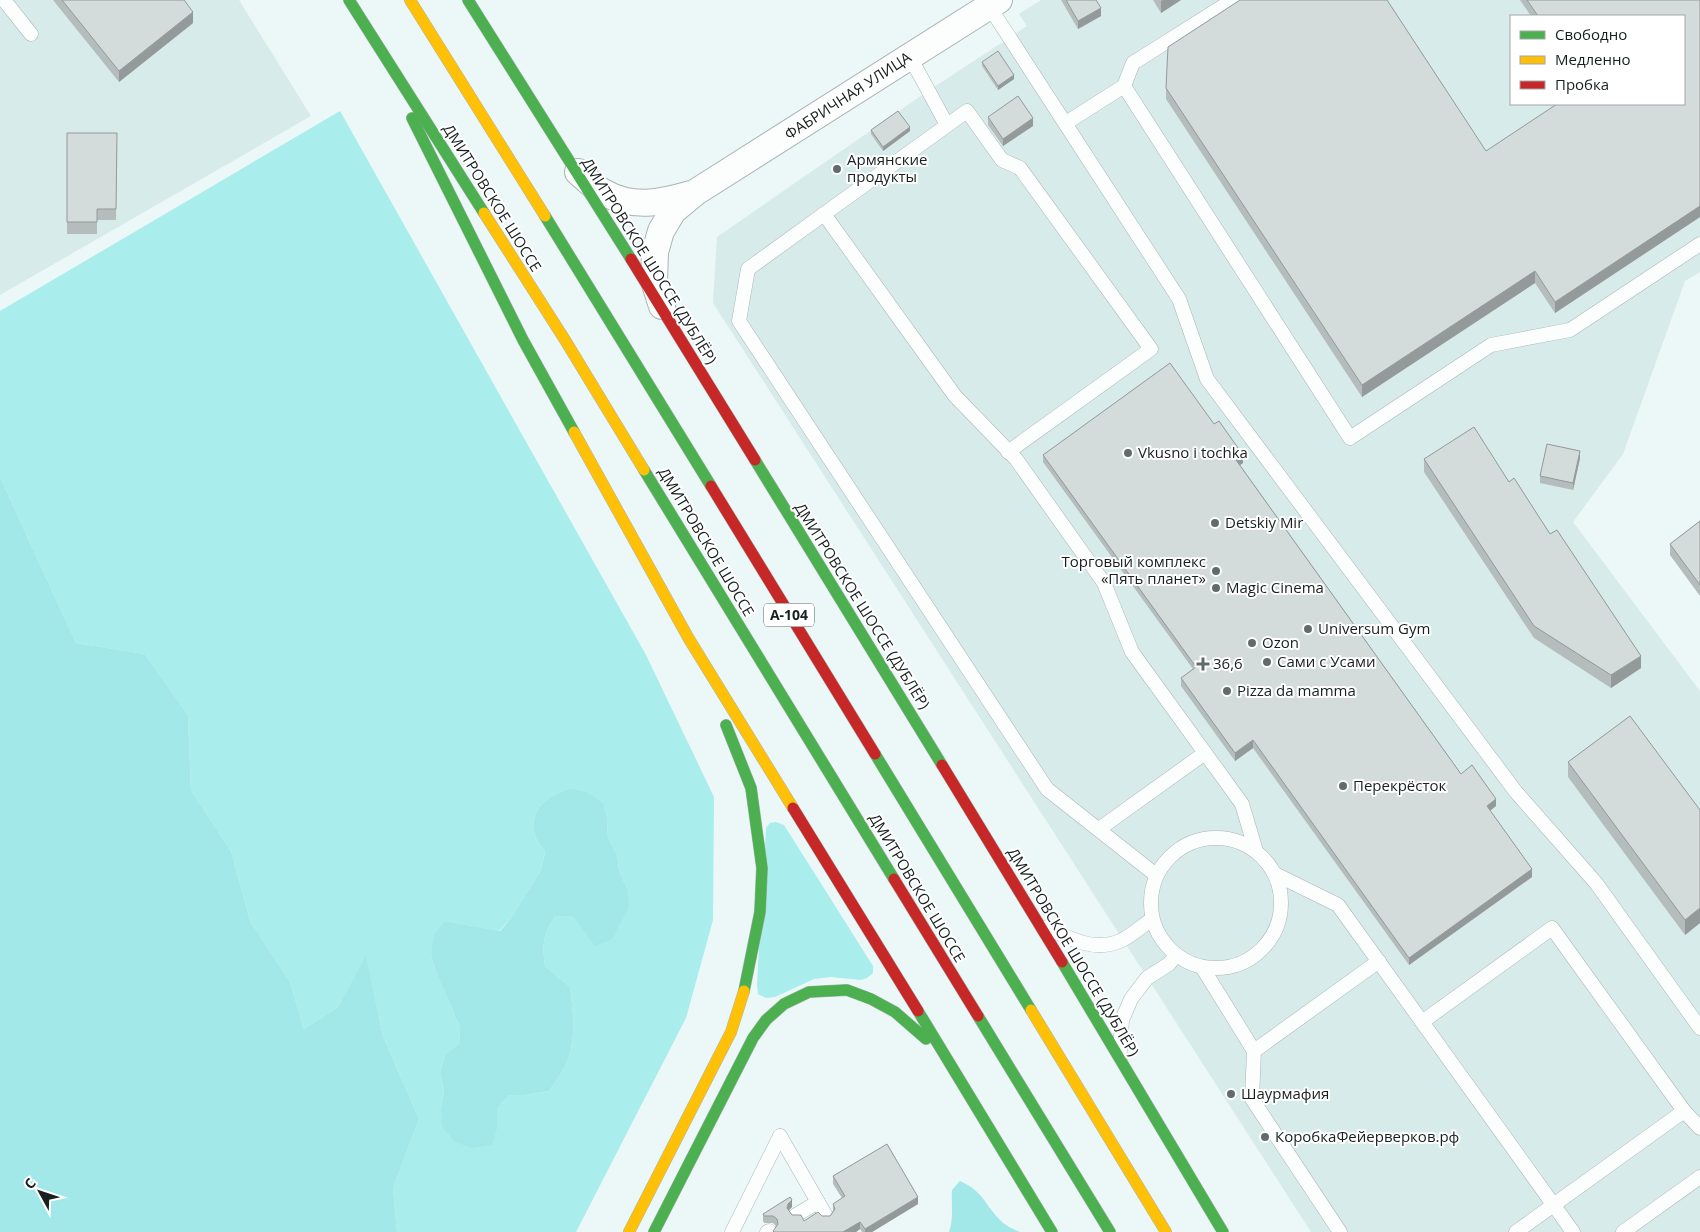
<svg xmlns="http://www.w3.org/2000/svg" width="1700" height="1232" font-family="'Open Sans',sans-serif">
	<rect width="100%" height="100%" fill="#ecf7f7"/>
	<g fill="#d7ebeb" fill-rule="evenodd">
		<polygon points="0,0 239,0 311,116 0,295"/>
		<path d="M 1041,0 L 1700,0 L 1700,272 L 1685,281 L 1623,454 L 1573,522 L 1700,691 L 1700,1232 L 1311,1232 L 713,303 L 717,237 L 928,91 L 1027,26 L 1019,14 ZM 1511,16 L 1684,16 L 1684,104 L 1511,104 Z"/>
	</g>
	<g fill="#a9edec" fill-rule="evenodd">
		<path d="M 340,111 L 646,655 L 714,797 L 713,920 L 686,1018 L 576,1232 L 397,1232 L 393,1188 L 419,1119 L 383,1036 L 366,956 L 338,1007 L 304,1029 L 290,982 L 250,921 L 231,851 L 191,790 L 188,715 L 145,654 L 76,643 L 0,477 L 0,311 ZM 571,788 L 587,792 L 607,820 L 608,838 L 616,853 L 620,873 L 627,888 L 573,916 L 555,916 C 543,935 542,944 545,966 L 570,987 C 573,1011 576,1034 569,1057 C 565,1069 556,1081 549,1091 L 526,1095 L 509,1095 L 497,1109 L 497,1128 L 441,1108 L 444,1091 L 440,1072 L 445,1055 L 459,1046 L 460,1027 L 436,972 L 431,955 L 445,921 L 499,931 L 511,918 L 541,870 L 545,852 C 542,847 537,841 535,835 C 528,808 549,795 571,788 Z"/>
		<polygon points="776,822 784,825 873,966 873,973 867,978 861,980 831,977 814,979 775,997 766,998 758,994 757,984 766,828 770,823"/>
	</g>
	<g fill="#a3e8e8">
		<polygon points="0,477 76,643 145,654 188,715 191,790 231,851 250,921 290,982 304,1029 338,1007 366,955 383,1036 419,1119 393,1188 397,1232 0,1232"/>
		<path d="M 571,788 L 587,792 L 603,803 L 607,820 L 608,838 L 616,853 L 620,873 L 627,888 L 629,906 L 612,939 L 595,946 L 573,916 L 555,916 C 543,935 542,944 545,966 L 570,987 C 573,1011 576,1034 569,1057 C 565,1069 556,1081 549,1091 L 526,1095 L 509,1095 L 497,1109 L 497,1128 L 492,1145 L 472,1148 L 455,1142 L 442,1126 L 441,1108 L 444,1091 L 440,1072 L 445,1055 L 459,1045 L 460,1027 L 436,972 L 431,955 L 434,934 L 445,921 L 500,931 L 511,918 L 541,870 L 545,852 C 542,847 537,841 535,835 C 528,808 549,795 571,788 Z"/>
		<path d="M 960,1181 C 986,1192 986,1210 1006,1225 C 1010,1228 1016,1230 1020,1232 L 949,1232 C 954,1218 951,1205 952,1190 Z"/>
	</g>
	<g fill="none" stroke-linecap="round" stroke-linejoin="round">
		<defs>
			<g id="lane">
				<polyline points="4,0 31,34"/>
				<polyline points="989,6 1179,299 1207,379 1516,792 1596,883 1700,1028"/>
				<polyline points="910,57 947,125"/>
				<polyline points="1124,86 1350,438 1491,345 1570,330 1700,244"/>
				<polyline points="1066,123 1124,86 1133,63 1233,0"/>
				<polyline points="824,214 967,111 1002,160 1020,168 1151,349 1008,452"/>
				<polyline points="1099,829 1205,753"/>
				<circle cx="1216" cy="903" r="65"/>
				<polyline points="1275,874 1338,905 1573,1232"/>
				<polyline points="1156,875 1047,789 739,321 748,269 824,214 955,396 1016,459 1104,583 1132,652 1242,804 1256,851"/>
				<path d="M 1047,927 C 1069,939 1095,952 1120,941 C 1131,936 1142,926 1152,919"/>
				<polyline points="1202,967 1254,1051 1252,1099 1340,1232"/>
				<polyline points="1422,1022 1552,928 1684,1111 1700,1128"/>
				<polyline points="1120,1051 1122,1020 1131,999 1147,978 1169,964 1176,955"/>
				<polyline points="1254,1051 1379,961"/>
				<polyline points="780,1136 826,1216"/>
				<polyline points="796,1215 818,1202"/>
				<polyline points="732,1232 780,1136"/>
				<polyline points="767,1232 769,1231"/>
				<polyline points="1516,1232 1684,1111"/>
				<polyline points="1623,1232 1700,1177"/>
			</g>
			<g id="street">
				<path d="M 578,172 C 586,179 594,187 603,192 C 633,209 660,203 691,194"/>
				<polyline points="662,306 654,281 655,252 661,231 673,211 696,192 999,0"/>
			</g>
			<g id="fast">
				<polyline points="349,0 484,213"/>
				<polyline points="468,0 631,259"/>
				<polyline points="412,118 523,340 574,432"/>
				<polyline points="545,216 711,486"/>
				<polyline points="755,460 942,765"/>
				<polyline points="644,470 894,879"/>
				<polyline points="726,725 751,788 762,868 760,912 744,991"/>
				<polyline points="875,754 1031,1010"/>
				<polyline points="1062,962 1223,1232"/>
				<polyline points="918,1011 1052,1232"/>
				<polyline points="978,1016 1110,1232"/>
				<polyline points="654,1232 753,1038 766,1020 784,1004 809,992 847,990 871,999 895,1012 926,1039"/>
			</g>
			<g id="slow">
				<polyline points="410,0 545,216"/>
				<polyline points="484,213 565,340 644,470"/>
				<polyline points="574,432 689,639 793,808"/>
				<polyline points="1031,1010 1166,1232"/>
				<polyline points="629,1232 731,1032 744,991"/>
			</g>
			<g id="jam">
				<polyline points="631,259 755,460"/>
				<polyline points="711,486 875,754"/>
				<polyline points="942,765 1062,962"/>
				<polyline points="793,808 918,1011"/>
				<polyline points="894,879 978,1016"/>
			</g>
		</defs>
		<use href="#lane" stroke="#acb4b4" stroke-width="15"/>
		<use href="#street" stroke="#acb4b4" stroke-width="28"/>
		<use href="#fast" stroke="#acb4b4" stroke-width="12"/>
		<use href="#slow" stroke="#acb4b4" stroke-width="12"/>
		<use href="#jam" stroke="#acb4b4" stroke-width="12"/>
		<use href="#lane" stroke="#fcfefe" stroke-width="14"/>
		<use href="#street" stroke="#fcfefe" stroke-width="26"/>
		<use href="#fast" stroke="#4caf50" stroke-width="11"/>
		<use href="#slow" stroke="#ffc107" stroke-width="11"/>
		<use href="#jam" stroke="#c62828" stroke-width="11"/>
	</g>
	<g fill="#b5bcbc">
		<polygon points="53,0 184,0 193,23 119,82"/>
		<polygon points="1061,0 1096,0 1101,16 1078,29"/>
		<polygon points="1153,0 1181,0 1161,13"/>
		<polygon points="1520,0 1700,0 1700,217 1555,313 1535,283 1362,397 1166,99 1166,88 1486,151 1684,104 1684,16 1531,16"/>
		<polygon points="982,62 1014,79 998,90 982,66"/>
		<polygon points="988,117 1033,126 1003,146 988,125"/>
		<polygon points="871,130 910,131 883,151 871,134"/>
		<polygon points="67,133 117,133 116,220 97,220 97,234 67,234"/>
		<polygon points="1214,424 1243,463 1240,465 1461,774 1496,806 1490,811 1532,877 1409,965 1253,748 1235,761 1181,686 1181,678 1193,669 1043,462 1043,455"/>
		<polygon points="1580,458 1573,490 1540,483 1540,476"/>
		<polygon points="1424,459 1509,482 1550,534 1641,668 1611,688 1534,638 1424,472"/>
		<polygon points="1700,521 1700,596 1670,555 1670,544"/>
		<polygon points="1568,762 1700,810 1700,923 1685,935 1568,777"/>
		<polygon points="833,1176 918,1204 872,1232 862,1232 860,1229 856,1232 773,1232 776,1226 773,1223 764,1223 763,1221 763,1214 792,1207 789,1210 792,1215 804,1221 822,1216 830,1216 833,1211 833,1204 842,1198 833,1184"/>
	</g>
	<g fill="#949999">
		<polygon points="1163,0 1181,0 1161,13 1161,1"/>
		<polygon points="1101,8 1101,16 1078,29 1078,21"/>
		<polygon points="193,12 193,23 119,82 119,71"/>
		<polygon points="1014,75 1014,79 998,90 998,86"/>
		<polygon points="1033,118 1033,126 1003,146 1003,139"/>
		<polygon points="910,127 910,131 883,151 883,147"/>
		<polygon points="1700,206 1700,217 1555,313 1555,302"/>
		<polygon points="1535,271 1535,283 1362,397 1362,385"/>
		<polygon points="1580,451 1580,458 1573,490 1573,483"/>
		<polygon points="1243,455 1243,463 1236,468 1236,460"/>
		<polygon points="1641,656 1641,668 1611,688 1611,675"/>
		<polygon points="1253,740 1253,748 1235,761 1235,753"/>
		<polygon points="1496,799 1496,806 1487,813 1487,806"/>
		<polygon points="1532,869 1532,877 1409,965 1409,958"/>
		<polygon points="1700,908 1700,923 1685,935 1685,920"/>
		<polygon points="918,1197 918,1204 872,1232 865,1232 865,1229"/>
		<polygon points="792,1200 792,1207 788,1211 787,1208 788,1204"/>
		<polygon points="860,1222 860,1229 856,1232 843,1232"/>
	</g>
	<g fill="#d3dbdb" stroke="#949999">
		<polygon points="62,0 184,0 193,12 119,71"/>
		<polygon points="1066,0 1096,0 1101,8 1078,21"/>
		<polygon points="1240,0 1387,0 1486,151 1557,104 1684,104 1684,16 1538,16 1527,0 1700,0 1700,206 1555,302 1535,271 1362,385 1166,88 1168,47"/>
		<polygon points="998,51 1014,75 998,86 982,62"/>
		<polygon points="1018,96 1033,118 1003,139 988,117"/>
		<polygon points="898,111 910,127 883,147 871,130"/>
		<polygon points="67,133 117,133 116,209 97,209 97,222 67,222"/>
		<polygon points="1170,363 1214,424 1219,421 1243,455 1236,460 1461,774 1472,765 1496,799 1487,806 1532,869 1409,958 1253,740 1235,753 1181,678 1196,667 1043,455"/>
		<polygon points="1474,427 1509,482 1514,478 1550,534 1557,530 1641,656 1611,675 1534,626 1424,459"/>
		<polygon points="1547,444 1580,451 1573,483 1540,476"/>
		<polygon points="1700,521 1700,585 1670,544"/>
		<polygon points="1630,716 1700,810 1700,908 1685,920 1568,762"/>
		<polygon points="887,1144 918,1197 865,1229 860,1222 843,1232 774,1232 773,1231 778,1224 777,1219 773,1216 764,1216 763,1214 790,1197 792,1200 788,1204 787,1208 792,1215 801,1215 804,1221 818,1212 822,1216 830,1216 835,1209 833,1204 845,1196 833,1176"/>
	</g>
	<g fill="#626b6b" stroke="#fff" stroke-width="2">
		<circle cx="837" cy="169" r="5"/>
		<circle cx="1128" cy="453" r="5"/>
		<circle cx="1215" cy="523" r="5"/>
		<circle cx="1216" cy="571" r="5"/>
		<circle cx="1216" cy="588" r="5"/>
		<circle cx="1308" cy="629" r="5"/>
		<circle cx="1252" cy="643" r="5"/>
		<circle cx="1267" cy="662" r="5"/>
		<path d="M1200.5 656.5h5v5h5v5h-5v5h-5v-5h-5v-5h5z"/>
		<circle cx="1227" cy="691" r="5"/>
		<circle cx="1343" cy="786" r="5"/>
		<circle cx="1231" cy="1094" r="5"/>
		<circle cx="1265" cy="1137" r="5"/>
	</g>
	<g text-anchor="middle" stroke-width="4" stroke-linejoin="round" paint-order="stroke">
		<rect fill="#fff" stroke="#5d6262" stroke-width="1" x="764" y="603.5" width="50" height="23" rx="4"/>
		<g font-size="14" font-weight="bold" fill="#181f1f">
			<text x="789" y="620">А-104</text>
		</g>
		<g font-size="15" fill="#181f1f" stroke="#fff">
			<text transform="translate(848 96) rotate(-33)" y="5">ФАБРИЧНАЯ УЛИЦА</text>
			<text transform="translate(492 198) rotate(58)" y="5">ДМИТРОВСКОЕ ШОССЕ</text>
			<text transform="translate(649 261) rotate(58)" y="5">ДМИТРОВСКОЕ ШОССЕ (ДУБЛЁР)</text>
			<text transform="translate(706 542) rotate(59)" y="5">ДМИТРОВСКОЕ ШОССЕ</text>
			<text transform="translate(862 606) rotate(58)" y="5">ДМИТРОВСКОЕ ШОССЕ (ДУБЛЁР)</text>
			<text transform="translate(917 888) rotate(59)" y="5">ДМИТРОВСКОЕ ШОССЕ</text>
			<text transform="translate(1073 952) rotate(59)" y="5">ДМИТРОВСКОЕ ШОССЕ (ДУБЛЁР)</text>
		</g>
		<g font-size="15" fill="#181f1f" stroke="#fff" text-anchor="start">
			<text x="847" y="165">Армянские<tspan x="847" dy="17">продукты</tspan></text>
			<text x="1138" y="458">Vkusno i tochka</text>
			<text x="1225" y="528">Detskiy Mir</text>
			<text x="1206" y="567" text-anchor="end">Торговый комплекс<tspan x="1206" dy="17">«Пять планет»</tspan></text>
			<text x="1226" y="593">Magic Cinema</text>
			<text x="1318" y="634">Universum Gym</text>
			<text x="1262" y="648">Ozon</text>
			<text x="1277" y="667">Сами с Усами</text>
			<text x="1213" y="669">36,6</text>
			<text x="1237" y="696">Pizza da mamma</text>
			<text x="1353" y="791">Перекрёсток</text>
			<text x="1241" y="1099">Шаурмафия</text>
			<text x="1275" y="1142">КоробкаФейерверков.рф</text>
		</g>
	</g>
	<rect x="1510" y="15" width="175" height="90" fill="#ffffff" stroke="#a3a5a5"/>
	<rect x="1520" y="31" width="25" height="8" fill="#4caf50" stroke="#a3a5a5"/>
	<text x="1555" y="40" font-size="15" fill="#181f1f">Свободно</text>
	<rect x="1520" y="56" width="25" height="8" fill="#ffc107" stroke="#a3a5a5"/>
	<text x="1555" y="65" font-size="15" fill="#181f1f">Медленно</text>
	<rect x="1520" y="81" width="25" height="8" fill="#c62828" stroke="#a3a5a5"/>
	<text x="1555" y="90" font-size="15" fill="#181f1f">Пробка</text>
	<g transform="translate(40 1192) rotate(310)" stroke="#ffffff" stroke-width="4" paint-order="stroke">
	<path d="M0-4L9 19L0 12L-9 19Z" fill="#181f1f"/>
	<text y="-8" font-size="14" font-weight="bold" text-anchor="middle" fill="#181f1f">С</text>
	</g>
</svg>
